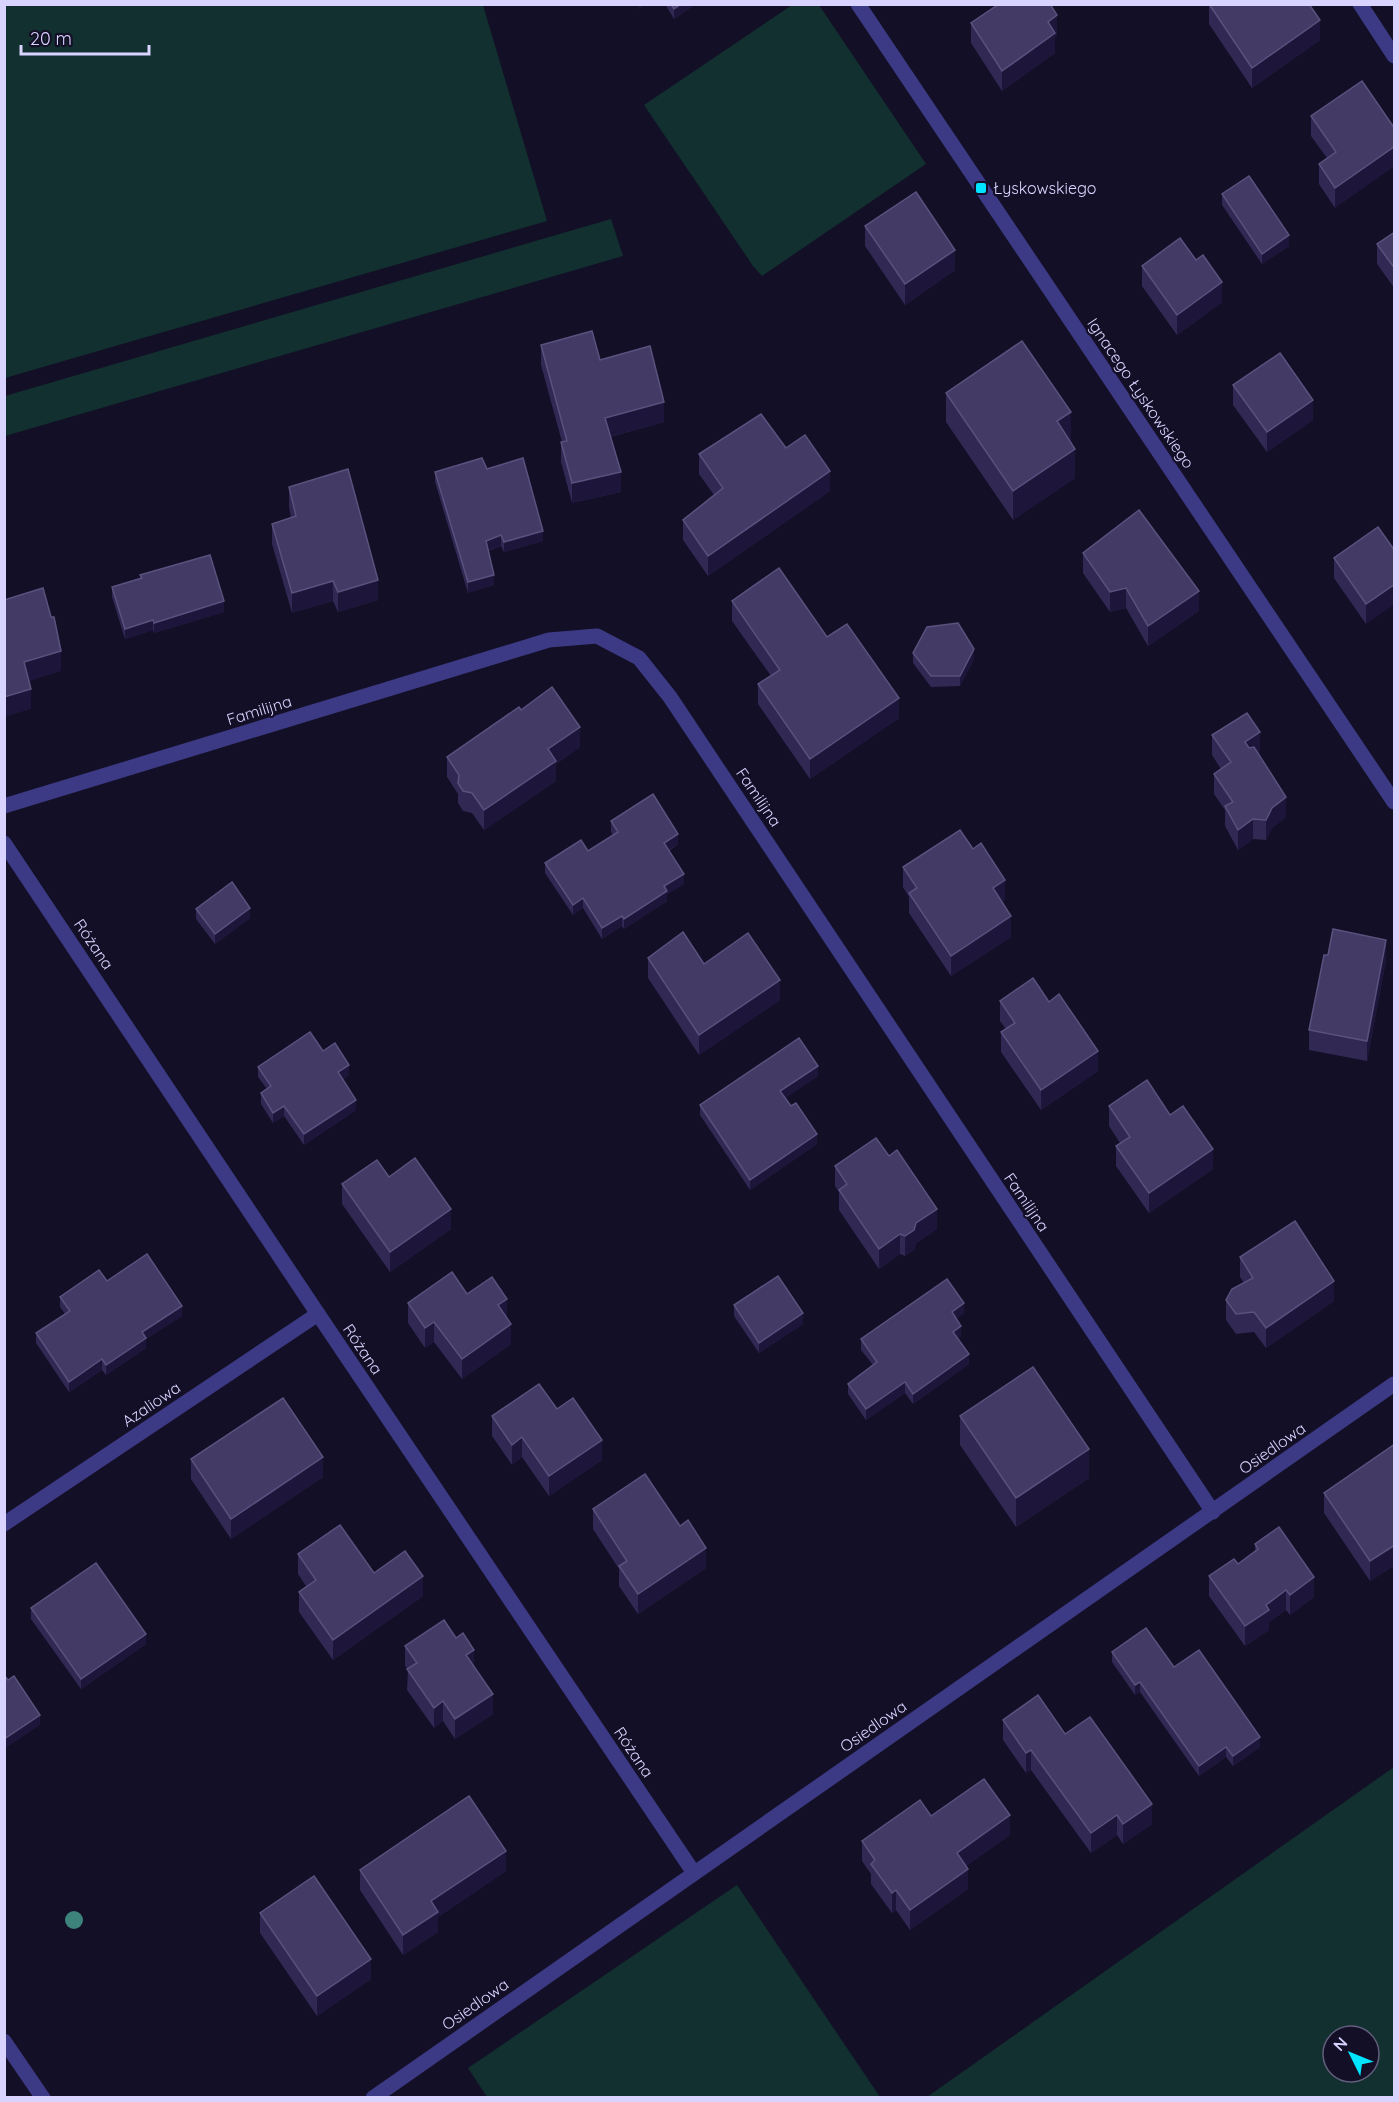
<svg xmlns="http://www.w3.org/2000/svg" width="1399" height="2102" font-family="Quicksand,sans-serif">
	<rect width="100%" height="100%" fill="#130f26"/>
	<g fill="#12302f" fill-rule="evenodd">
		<polygon points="5,4 483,5 547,221 5,378"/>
		<polygon points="792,5 819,5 926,164 762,276 753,266 644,105"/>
		<polygon points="611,219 623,256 5,436 5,396"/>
		<path d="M 1394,1767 L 1394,2097 L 927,2097 ZM 1333,2036 L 1369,2036 L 1369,2072 L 1333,2072 Z"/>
		<polygon points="737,1885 880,2097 487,2097 468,2068"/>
	</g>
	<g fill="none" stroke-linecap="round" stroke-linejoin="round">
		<g stroke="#3d3a85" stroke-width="15">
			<polyline points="858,4 1394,802"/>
			<polyline points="1360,4 1394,56"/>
			<polyline points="4,806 549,640 597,636 639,658 670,697 1213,1512"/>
			<polyline points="4,843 318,1314 694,1873"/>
			<polyline points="4,1524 318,1314"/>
			<polyline points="4,2041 43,2098"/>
			<polyline points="373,2098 1394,1384"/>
		</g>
	</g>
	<circle fill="#3d827b" cx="74" cy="1920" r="9"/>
	<g fill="#312854">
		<polygon points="665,4 696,4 674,19"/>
		<polygon points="1209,4 1320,40 1252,88 1209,24"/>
		<polygon points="971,23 1057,36 1055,37 1055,53 1002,91 971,43"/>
		<polygon points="1311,116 1395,129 1335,208 1319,184 1319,164 1327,158 1311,136"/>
		<polygon points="1222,194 1289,246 1262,264 1222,205"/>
		<polygon points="865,226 955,270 905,305 865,246"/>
		<polygon points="1395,232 1395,289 1377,264 1377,244"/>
		<polygon points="1142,266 1222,302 1177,335 1142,286"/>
		<polygon points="541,345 600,360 664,422 610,437 621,492 572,503 561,462 561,442 562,442 541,365"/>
		<polygon points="1233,385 1313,420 1267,452 1233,405"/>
		<polygon points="946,393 1071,441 1070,442 1075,478 1013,520 946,422"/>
		<polygon points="786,448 830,491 708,576 683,540 683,520 714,495 699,474 699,454"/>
		<polygon points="487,469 543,541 504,552 501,546 488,551 494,585 468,593 435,482 435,472"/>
		<polygon points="289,487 378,600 338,612 333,601 292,613 272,544 272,524 291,518 289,507"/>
		<polygon points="1378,527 1366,624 1334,578 1334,558"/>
		<polygon points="1083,553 1199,611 1148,646 1126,608 1110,612 1083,573"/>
		<polygon points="140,575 224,612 154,633 153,630 125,639 112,597 112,587 140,578"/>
		<polygon points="732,601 827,637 899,718 810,779 758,704 758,684 771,676 732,621"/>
		<polygon points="913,653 974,659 960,686 931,687 913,663"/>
		<polygon points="521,710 580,747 556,764 556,781 484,830 472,813 463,811 458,803 458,794 447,777 447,757"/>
		<polygon points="1212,735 1260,752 1258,753 1286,817 1272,828 1266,840 1253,839 1238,850 1225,826 1225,810 1214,794 1214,774 1221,769 1212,755"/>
		<polygon points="611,821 678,844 669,851 684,884 667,894 667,901 624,929 622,926 602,939 583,908 573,915 545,873 545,863 588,851 613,835 611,832"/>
		<polygon points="903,867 1005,900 1002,902 1011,937 951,976 909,913 909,897 903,887"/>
		<polygon points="196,909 250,918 215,944 196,919"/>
		<polygon points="1328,955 1386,960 1367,1061 1309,1050 1309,1030"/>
		<polygon points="648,958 704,964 780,1000 699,1055 648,978"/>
		<polygon points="1000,1001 1098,1071 1041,1110 1001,1052 1001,1032 1006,1029 1000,1021"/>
		<polygon points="323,1051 349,1075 342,1080 356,1110 304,1145 284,1116 273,1123 261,1104 261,1093 267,1089 258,1077 258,1067"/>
		<polygon points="818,1076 785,1098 817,1144 750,1190 700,1115 700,1105"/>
		<polygon points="1109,1106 1213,1169 1149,1213 1116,1166 1116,1146 1120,1143 1109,1126"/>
		<polygon points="835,1166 937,1229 916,1243 914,1250 905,1256 900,1254 879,1269 839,1210 839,1192 835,1186"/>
		<polygon points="342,1184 451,1229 390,1272 342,1204"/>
		<polygon points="1240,1257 1334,1301 1266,1348 1254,1332 1236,1334 1226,1320 1226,1300 1244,1283 1240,1277"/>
		<polygon points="107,1281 182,1316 146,1339 146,1348 106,1375 102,1370 69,1392 36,1343 36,1333 65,1314 60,1307 60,1297"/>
		<polygon points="467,1294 507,1318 511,1344 462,1379 434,1342 425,1348 408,1323 408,1303"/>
		<polygon points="734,1305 803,1324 759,1353 734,1316"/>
		<polygon points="964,1313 956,1319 961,1336 958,1338 969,1364 913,1404 905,1393 866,1420 848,1394 848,1384 873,1365 861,1350 861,1339"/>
		<polygon points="557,1409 602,1460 549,1496 522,1457 512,1465 492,1436 492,1416"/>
		<polygon points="960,1416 1089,1478 1016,1527 960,1445"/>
		<polygon points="1395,1444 1395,1565 1370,1581 1324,1513 1324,1493"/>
		<polygon points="191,1459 323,1477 231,1539 191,1479"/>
		<polygon points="593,1509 680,1526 706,1568 638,1614 619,1586 619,1569 593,1529"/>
		<polygon points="1255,1544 1314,1597 1290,1615 1286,1610 1269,1622 1269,1630 1245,1646 1209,1596 1209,1576 1238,1564 1255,1552"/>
		<polygon points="298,1554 374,1573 423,1596 333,1660 299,1612 299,1592 306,1586 298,1574"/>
		<polygon points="31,1608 146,1644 81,1689 31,1619"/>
		<polygon points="405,1646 474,1667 493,1714 455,1739 443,1721 434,1728 407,1690 408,1669 405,1666"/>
		<polygon points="1112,1652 1260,1747 1233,1766 1226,1757 1199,1776 1140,1692 1135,1695 1112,1662"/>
		<polygon points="1003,1720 1065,1734 1152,1824 1123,1844 1117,1835 1091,1853 1031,1770 1026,1773 1003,1740"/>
		<polygon points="931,1816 1010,1835 966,1866 968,1889 910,1930 896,1910 892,1913 871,1884 871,1874 862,1861 862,1841"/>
		<polygon points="360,1870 506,1871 438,1917 438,1932 403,1955 360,1890"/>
		<polygon points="260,1913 371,1979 317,2016 260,1933"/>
	</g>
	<g fill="#1d163a">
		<polygon points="639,4 646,4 639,9"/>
		<polygon points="681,4 696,4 674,19 674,9"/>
		<polygon points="1057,15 1057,36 1055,37 1055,53 1002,91 1002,71 1048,22"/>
		<polygon points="1320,20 1320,40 1252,88 1252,68"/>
		<polygon points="1395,146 1395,166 1335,208 1335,188"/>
		<polygon points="1289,235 1289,246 1262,264 1262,254"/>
		<polygon points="955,250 955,270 905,305 905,284"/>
		<polygon points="1222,282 1222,302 1177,335 1177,315"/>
		<polygon points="1313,400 1313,420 1267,452 1267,432"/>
		<polygon points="664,402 664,422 605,438 605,418"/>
		<polygon points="1071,412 1071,441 1057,450 1057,421"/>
		<polygon points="1075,449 1075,478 1013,520 1013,491"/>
		<polygon points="830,471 830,491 708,576 708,556"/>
		<polygon points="621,472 621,492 572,503 572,483"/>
		<polygon points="543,531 543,541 504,552 504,542"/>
		<polygon points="501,535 501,546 486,551 486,541"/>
		<polygon points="494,575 494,585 468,593 468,582"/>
		<polygon points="378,580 378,600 338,612 338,592"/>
		<polygon points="333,581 333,601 292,613 292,593"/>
		<polygon points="1395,584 1395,604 1366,624 1366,604"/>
		<polygon points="1126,588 1126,608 1110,612 1110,592"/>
		<polygon points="1199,591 1199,611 1148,646 1148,626"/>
		<polygon points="224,601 224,612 154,633 154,623"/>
		<polygon points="153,620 153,630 125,639 125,629"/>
		<polygon points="974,649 974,659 960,686 960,676"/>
		<polygon points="61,651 61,671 24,683 24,662"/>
		<polygon points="31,689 31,709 4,717 4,697"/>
		<polygon points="899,698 899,718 810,779 810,759"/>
		<polygon points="580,727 580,747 556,764 556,781 484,830 484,810 548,749"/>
		<polygon points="1260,732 1260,752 1245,762 1245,742"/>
		<polygon points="1286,797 1286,817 1272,828 1266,840 1266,820 1272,808"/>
		<polygon points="1253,819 1253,839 1238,850 1238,830"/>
		<polygon points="678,834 678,844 664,853 664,843"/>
		<polygon points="684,874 684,884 667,894 667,901 624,929 624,919 664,886"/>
		<polygon points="1005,880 1005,900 993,908 993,888"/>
		<polygon points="583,898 583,908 573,915 573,905"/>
		<polygon points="250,908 250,918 215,944 215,934"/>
		<polygon points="622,916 622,926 602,939 602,928"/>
		<polygon points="1011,916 1011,937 951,976 951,956"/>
		<polygon points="1386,940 1386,960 1367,1061 1367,1041"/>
		<polygon points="780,980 780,1000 699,1055 699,1035"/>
		<polygon points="1098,1051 1098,1071 1041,1110 1041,1090"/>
		<polygon points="349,1065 349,1075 338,1083 338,1072"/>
		<polygon points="818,1066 818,1076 780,1102 780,1091"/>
		<polygon points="356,1100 356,1110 304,1145 304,1134"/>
		<polygon points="284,1106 284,1116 273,1123 273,1113"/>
		<polygon points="817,1134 817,1144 750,1190 750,1180"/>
		<polygon points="1213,1149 1213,1169 1149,1213 1149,1193"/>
		<polygon points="451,1209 451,1229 390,1272 390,1252"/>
		<polygon points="937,1209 937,1229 916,1243 914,1250 905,1256 905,1236 916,1223"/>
		<polygon points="900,1234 900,1254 879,1269 879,1249"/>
		<polygon points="1334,1281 1334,1301 1266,1348 1266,1328"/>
		<polygon points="507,1299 507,1319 498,1305"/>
		<polygon points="964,1303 964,1313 952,1323 952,1312"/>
		<polygon points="182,1306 182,1316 146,1339 146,1348 106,1375 106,1365 142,1332"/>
		<polygon points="803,1313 803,1324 759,1353 759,1343"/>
		<polygon points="434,1322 434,1342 425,1348 425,1328"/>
		<polygon points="511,1324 511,1344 462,1379 462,1359"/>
		<polygon points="961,1326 961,1336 953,1342 953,1332"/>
		<polygon points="969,1354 969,1364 913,1404 913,1394"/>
		<polygon points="102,1359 102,1370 69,1392 69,1382"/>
		<polygon points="905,1382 905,1393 866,1420 866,1409"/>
		<polygon points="522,1437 522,1457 512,1465 512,1445"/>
		<polygon points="602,1440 602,1460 549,1496 549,1476"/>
		<polygon points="1089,1449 1089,1478 1016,1527 1016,1498"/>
		<polygon points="323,1457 323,1477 231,1539 231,1519"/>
		<polygon points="1395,1545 1395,1565 1370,1581 1370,1561"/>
		<polygon points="706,1548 706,1568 638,1614 638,1594"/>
		<polygon points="423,1576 423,1596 333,1660 333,1640"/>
		<polygon points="1314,1577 1314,1597 1290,1615 1290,1595"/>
		<polygon points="1286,1590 1286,1610 1269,1622 1269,1630 1245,1646 1245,1626 1266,1605"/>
		<polygon points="146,1634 146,1644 81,1689 81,1679"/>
		<polygon points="474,1650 474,1670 466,1655"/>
		<polygon points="1140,1682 1140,1692 1135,1695 1135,1685"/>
		<polygon points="493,1694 493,1714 455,1739 455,1719"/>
		<polygon points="443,1701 443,1721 434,1728 434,1708"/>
		<polygon points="40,1715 40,1725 4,1749 4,1739"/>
		<polygon points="1260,1737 1260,1747 1233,1766 1233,1756"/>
		<polygon points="1226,1747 1226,1757 1199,1776 1199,1766"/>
		<polygon points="1031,1750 1031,1770 1026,1773 1026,1753"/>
		<polygon points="1152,1804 1152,1824 1123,1844 1123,1824"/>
		<polygon points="1010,1815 1010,1835 957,1873 957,1853"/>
		<polygon points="1117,1815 1117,1835 1091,1853 1091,1833"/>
		<polygon points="506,1851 506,1871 438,1917 438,1932 403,1955 403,1935 431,1901"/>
		<polygon points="968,1869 968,1889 910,1930 910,1910"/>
		<polygon points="896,1890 896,1910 892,1913 892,1893"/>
		<polygon points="371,1959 371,1979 317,2016 317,1996"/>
	</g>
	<g fill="#433a66" stroke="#5a527e" stroke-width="1.5">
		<polygon points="671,4 681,4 674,9"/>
		<polygon points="999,4 1050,4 1057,15 1048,22 1055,33 1002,71 971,23"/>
		<polygon points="1209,4 1309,4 1320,20 1252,68"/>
		<polygon points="1362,81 1395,129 1395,146 1335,188 1319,164 1336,152 1311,116"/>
		<polygon points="1249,176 1289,235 1262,254 1222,194"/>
		<polygon points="916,192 955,250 905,284 865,226"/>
		<polygon points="1395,232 1395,269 1377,244"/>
		<polygon points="1180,238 1196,260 1203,255 1222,282 1177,315 1142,266"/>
		<polygon points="592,331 600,360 650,346 664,402 605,418 621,472 572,483 561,442 567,441 541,345"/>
		<polygon points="1022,341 1071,412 1057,421 1075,449 1013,491 946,393"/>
		<polygon points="1280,353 1313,400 1267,432 1233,385"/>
		<polygon points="761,414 786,448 805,435 830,471 708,556 683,520 723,488 699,454"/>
		<polygon points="482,458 487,469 523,458 543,531 504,542 501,535 486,541 494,575 468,582 435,472"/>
		<polygon points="348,469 378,580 338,592 333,581 292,593 272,524 296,516 289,487"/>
		<polygon points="1139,510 1199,591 1148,626 1126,588 1110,592 1083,553"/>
		<polygon points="1378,527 1395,551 1395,584 1366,604 1334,558"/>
		<polygon points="210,555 224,601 154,623 153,620 125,629 112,587 142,578 140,575"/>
		<polygon points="779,568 827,637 847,624 899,698 810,759 758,684 780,670 732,601"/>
		<polygon points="43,588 51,617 54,617 61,651 24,662 31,689 4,697 4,600"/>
		<polygon points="958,623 974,649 960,676 931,676 913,653 927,627"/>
		<polygon points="552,687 580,727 548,749 556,761 484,810 472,793 463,791 458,783 459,775 447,757 519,707 521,710"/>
		<polygon points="1247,713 1260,732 1245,742 1249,748 1254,747 1286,797 1272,808 1266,820 1253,819 1238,830 1225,806 1233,802 1214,774 1231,762 1212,735"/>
		<polygon points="653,794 678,834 664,843 684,874 664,886 667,891 624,919 622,916 602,928 583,898 573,905 545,863 581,840 588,851 618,832 611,821"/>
		<polygon points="960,830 973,849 981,843 1005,880 993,888 1011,916 951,956 909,893 917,888 903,867"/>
		<polygon points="232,882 250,908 215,934 196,909"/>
		<polygon points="1333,929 1386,940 1367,1041 1309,1030 1324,955 1328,955"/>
		<polygon points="683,932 704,964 748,933 780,980 699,1035 648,958"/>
		<polygon points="1033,978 1049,1002 1059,994 1098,1051 1041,1090 1001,1032 1015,1023 1000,1001"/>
		<polygon points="310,1032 323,1051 335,1043 349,1065 338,1072 356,1100 304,1134 284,1106 273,1113 261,1093 271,1086 258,1067"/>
		<polygon points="799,1038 818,1066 780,1091 791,1106 796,1103 817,1134 750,1180 700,1105"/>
		<polygon points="1147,1080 1170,1115 1183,1106 1213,1149 1149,1193 1116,1146 1130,1137 1109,1106"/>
		<polygon points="876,1138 889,1156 897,1150 937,1209 916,1223 914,1230 905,1236 900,1234 879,1249 839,1190 847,1184 835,1166"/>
		<polygon points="415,1158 451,1209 390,1252 342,1184 377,1160 389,1177"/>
		<polygon points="1295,1221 1334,1281 1266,1328 1254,1312 1236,1314 1226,1300 1232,1289 1253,1278 1240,1257"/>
		<polygon points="147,1254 182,1306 142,1332 146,1338 106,1365 102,1359 69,1382 36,1333 70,1311 60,1297 99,1270 107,1281"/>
		<polygon points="452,1272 467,1294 492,1277 507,1299 498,1305 511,1324 462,1359 434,1322 425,1328 408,1303"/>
		<polygon points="778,1276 803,1313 759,1343 734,1305"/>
		<polygon points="947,1279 964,1303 952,1312 961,1326 953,1332 969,1354 913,1394 905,1382 866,1409 848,1384 877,1362 861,1339"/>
		<polygon points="1033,1367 1089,1449 1016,1498 960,1416"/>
		<polygon points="539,1384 557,1409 573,1398 602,1440 549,1476 522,1437 512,1445 492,1416"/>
		<polygon points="283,1398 323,1457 231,1519 191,1459"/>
		<polygon points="1395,1444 1395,1545 1370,1561 1324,1493"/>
		<polygon points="645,1474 680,1526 688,1520 706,1548 638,1594 619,1566 627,1561 593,1509"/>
		<polygon points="340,1525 374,1573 405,1551 423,1576 333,1640 299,1592 316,1580 298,1554"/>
		<polygon points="1279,1527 1314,1577 1290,1595 1286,1590 1266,1605 1269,1610 1245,1626 1209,1576 1234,1559 1238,1564 1258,1549 1255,1544"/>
		<polygon points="96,1563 146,1634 81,1679 31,1608"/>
		<polygon points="444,1620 456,1638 463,1633 474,1650 466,1655 493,1694 455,1719 443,1701 434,1708 407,1669 417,1663 405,1646"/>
		<polygon points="1146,1628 1174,1667 1199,1650 1260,1737 1233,1756 1226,1747 1199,1766 1140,1682 1135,1685 1112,1652"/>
		<polygon points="4,1675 8,1680 14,1676 40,1715 4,1739"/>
		<polygon points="1038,1695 1065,1734 1090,1717 1152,1804 1123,1824 1117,1815 1091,1833 1031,1750 1026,1753 1003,1720"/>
		<polygon points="984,1779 1010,1815 957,1853 968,1869 910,1910 896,1890 892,1893 871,1864 875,1860 862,1841 920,1800 931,1816"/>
		<polygon points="469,1796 506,1851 431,1901 438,1912 403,1935 360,1870"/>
		<polygon points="314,1876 371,1959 317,1996 260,1913"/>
	</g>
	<rect fill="#00e5ff" stroke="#130f26" stroke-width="2" x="975" y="182" width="12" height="12" rx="3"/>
	<g text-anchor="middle" stroke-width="4.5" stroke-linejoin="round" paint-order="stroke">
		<g font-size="16" fill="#d9d4ff" stroke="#130f26" text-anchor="start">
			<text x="993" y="194">Łyskowskiego</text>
		</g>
		<g font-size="16" fill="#d9d4ff" stroke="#130f26">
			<text transform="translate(1141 393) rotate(56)" y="6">Ignacego Łyskowskiego</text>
			<text transform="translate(259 710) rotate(-17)" y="6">Familijna</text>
			<text transform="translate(759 797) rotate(56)" y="6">Familijna</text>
			<text transform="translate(94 944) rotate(56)" y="6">Różana</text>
			<text transform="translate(1027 1202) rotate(56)" y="6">Familijna</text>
			<text transform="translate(363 1349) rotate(56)" y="6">Różana</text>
			<text transform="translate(151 1404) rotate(-34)" y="6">Azaliowa</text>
			<text transform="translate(1272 1448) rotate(-35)" y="6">Osiedlowa</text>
			<text transform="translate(873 1726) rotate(-35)" y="6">Osiedlowa</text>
			<text transform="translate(634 1752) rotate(56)" y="6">Różana</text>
			<text transform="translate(475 2004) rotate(-35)" y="6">Osiedlowa</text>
		</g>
	</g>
	<rect width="1399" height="2102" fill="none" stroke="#d9d4ff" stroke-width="12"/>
	<g transform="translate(1351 2054) rotate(313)"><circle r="28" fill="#130f26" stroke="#625e7d" stroke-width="1.5"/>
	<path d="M0-4.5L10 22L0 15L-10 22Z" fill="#00e5ff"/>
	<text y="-9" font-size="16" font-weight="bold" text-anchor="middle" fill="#d9d4ff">N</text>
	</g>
	<path d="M21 45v9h128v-9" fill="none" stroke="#d9d4ff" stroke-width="3"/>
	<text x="30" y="45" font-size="18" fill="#d9d4ff" stroke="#130f26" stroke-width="4.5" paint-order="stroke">20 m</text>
</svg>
